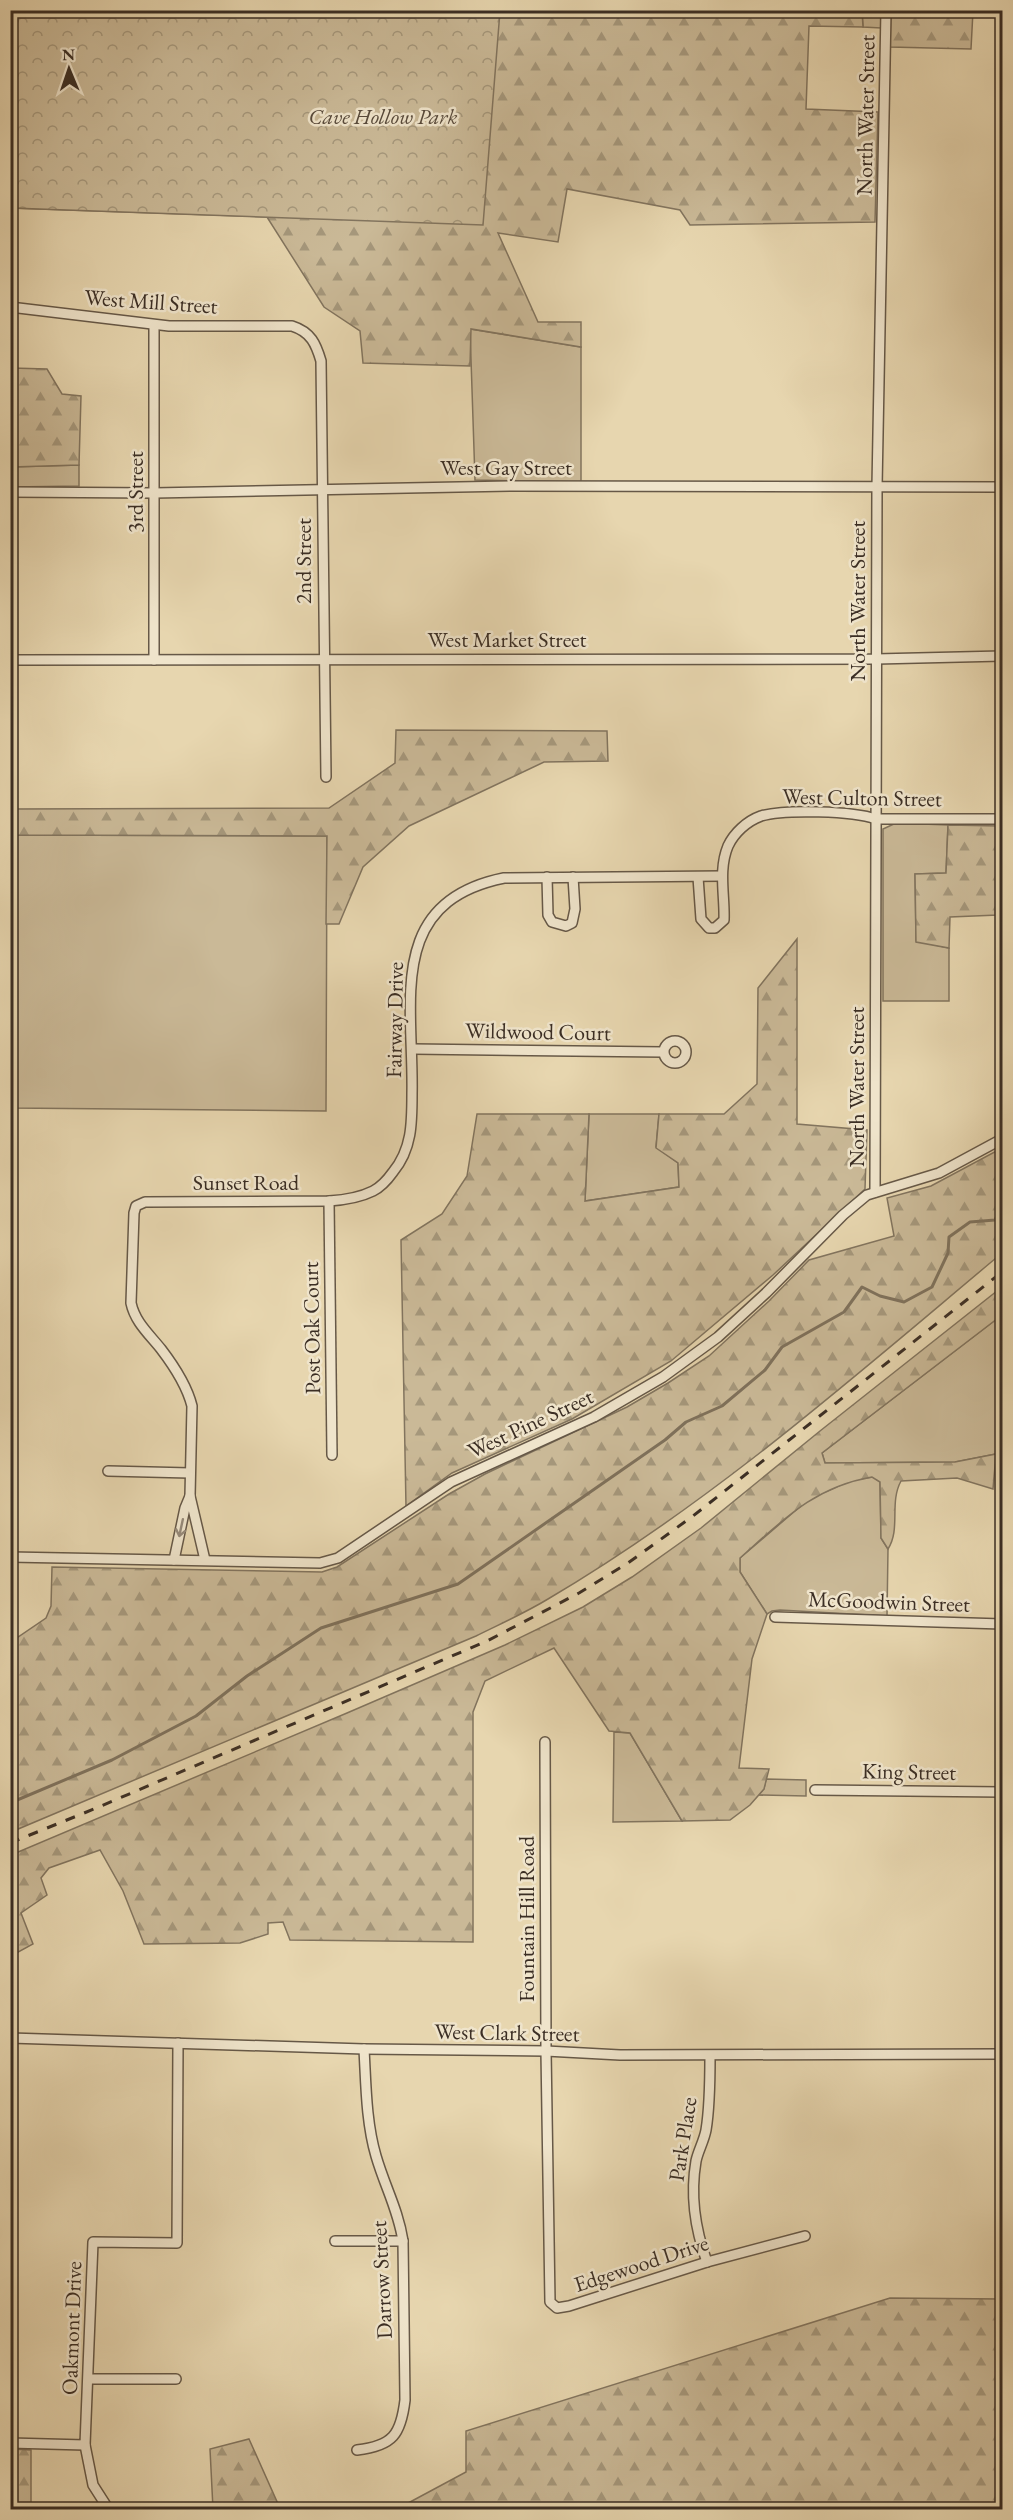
<svg xmlns="http://www.w3.org/2000/svg" width="1013" height="2520" font-family="'EB Garamond',serif">
	<defs>
		<pattern id="forest-firs" width="22" height="20" patternUnits="userSpaceOnUse" patternTransform="scale(1.5)"><rect width="22" height="20" fill="#cab997"/><path d="M5 1l3.5 6h-7zM16 11l3.5 6h-7z" fill="#a5977b"/></pattern>
		<pattern id="park-crowns" width="20" height="18" patternUnits="userSpaceOnUse" patternTransform="scale(1.5)"><rect width="20" height="18" fill="#cab997"/><path d="M2 6a3 3 0 1 1 6 0M12 15a3 3 0 1 1 6 0" fill="none" stroke="#a5977b"/></pattern>
	</defs>
	<rect width="100%" height="100%" fill="#e7d6af"/>
	<filter id="stains"><feTurbulence type="fractalNoise" baseFrequency=".00333" numOctaves="4"/><feColorMatrix values="0 0 0 0 .2 0 0 0 0 .09 0 0 0 0 .02 0 0 0 .5 -.17"/></filter>
	<radialGradient id="worn" r=".72"><stop offset=".6" stop-color="#630" stop-opacity="0"/><stop offset="1" stop-color="#630" stop-opacity=".3"/></radialGradient>
	<g fill="#cab997" stroke="#82745e" stroke-width="1.5">
		<polygon points="862,11 882,11 881,28 863,27"/>
		<polygon points="470,329 581,347 581,482 475,480"/>
		<polygon points="79,465 79,486 11,487 11,467"/>
		<polygon points="896,823 948,825 946,873 915,874 916,941 949,948 949,1001 883,1001 883,829"/>
		<polygon points="11,835 327,836 326,1111 11,1108"/>
		<polygon points="589,1114 659,1114 656,1147 678,1163 679,1187 585,1201"/>
		<polygon points="1002,1315 1002,1408 996,1409 996,1454 955,1462 825,1463 822,1453"/>
		<polygon points="873,1477 880,1482 881,1538 888,1549 887,1616 780,1610 772,1611 767,1614 740,1572 740,1558 809,1499 852,1480"/>
		<polygon points="614,1732 630,1733 682,1821 613,1822"/>
		<polygon points="766,1779 806,1780 806,1796 758,1795 764,1789"/>
	</g>
	<g fill="url(#forest-firs)" stroke="#82745e" stroke-width="1.5">
		<polygon points="11,11 862,11 863,27 809,26 806,109 878,112 875,222 690,225 680,210 567,189 558,242 498,233 538,322 581,322 581,347 471,329 470,366 363,363 360,331 324,307 267,217 11,208"/>
		<polygon points="891,11 973,11 971,49 890,47"/>
		<polygon points="11,368 47,369 62,394 81,396 79,465 11,467"/>
		<polygon points="396,730 607,731 608,761 544,762 409,826 363,867 339,924 326,924 327,836 11,835 11,809 329,808 395,763"/>
		<path d="M 948,825 L 1000,826 L 999,865 C 1007,876 1004,903 998,915 L 950,917 L 949,948 L 916,942 L 915,874 L 946,873 Z"/>
		<polygon points="797,939 797,1124 867,1130 865,1189 773,1275 671,1361 572,1419 452,1473 406,1506 401,1240 442,1214 467,1176 477,1114 589,1114 585,1201 679,1187 678,1163 656,1148 659,1114 724,1114 757,1084 758,988"/>
		<path d="M 1002,1148 L 1002,1253 C 856,1375 713,1502 548,1599 C 525,1613 500,1624 476,1636 L 11,1832 L 11,1642 L 46,1618 L 51,1606 L 52,1567 L 322,1572 L 337,1567 L 449,1494 L 485,1474 L 627,1407 L 668,1383 L 709,1356 L 769,1301 L 809,1260 L 894,1236 L 887,1198 L 931,1186 Z"/>
		<path d="M 1002,1287 L 1002,1315 L 822,1453 L 825,1463 L 955,1462 L 996,1454 L 993,1489 L 957,1478 L 901,1481 C 889,1503 901,1529 888,1549 L 881,1538 L 880,1482 L 872,1477 C 814,1487 783,1520 740,1558 L 740,1572 L 767,1614 L 752,1659 L 739,1768 L 769,1769 L 764,1789 L 750,1805 L 730,1820 L 682,1821 L 630,1733 L 609,1731 L 554,1648 L 485,1681 L 473,1712 L 473,1942 L 290,1940 L 283,1922 L 268,1923 L 268,1934 L 240,1943 L 144,1944 L 123,1891 L 100,1850 L 49,1868 L 41,1878 L 47,1895 L 21,1913 L 33,1944 L 11,1956 L 11,1855 L 347,1713 L 505,1645 L 583,1607 L 632,1577 L 701,1528 L 820,1431 Z"/>
		<polygon points="890,2298 1002,2299 1002,2509 397,2509 466,2472 466,2431"/>
		<polygon points="249,2439 279,2506 298,2509 213,2509 210,2449"/>
		<polygon points="11,2449 31,2450 31,2509 11,2509"/>
	</g>
	<polygon fill="url(#park-crowns)" stroke="#82745e" stroke-width="1.5" points="11,10 500,11 483,225 11,208"/>
	<g fill="none" stroke-linecap="round" stroke-linejoin="round">
		<polyline stroke="#7f715b" stroke-width="3" points="10,1803 112,1760 196,1716 247,1676 321,1628 458,1584 665,1440 686,1422 722,1406 765,1370 782,1347 844,1312 862,1287 880,1296 904,1302 932,1287 948,1253 949,1237 970,1222 995,1220 1002,1205"/>
		<defs>
			<g id="minor">
				<path d="M 10,307 L 169,326 L 292,326 C 311,332 316,344 321,361 L 326,777"/>
				<polyline points="154,325 154,660"/>
				<polyline points="10,492 154,493 512,486 1002,487"/>
				<polyline points="10,660 876,659 1002,656"/>
				<polyline points="547,877 548,915 552,922 566,926 572,923 575,909 573,877"/>
				<path d="M 698,877 L 701,919 L 709,928 L 715,928 L 724,920 C 725,896 718,870 728,846 C 734,833 747,821 761,816 C 785,809 853,811 876,819 L 1002,819"/>
				<circle cx="675" cy="1052" r="11"/>
				<polyline points="413,1049 663,1052"/>
				<polyline points="875,1192 877,487 886,10"/>
				<polyline points="329,1201 332,1455"/>
				<polyline points="108,1471 190,1473"/>
				<polyline points="10,1557 320,1563 338,1558 451,1482 594,1417 663,1377 718,1337 766,1293 843,1215 867,1195 939,1173 1002,1139"/>
				<polyline points="174,1560 185,1508 190,1496"/>
				<path d="M 205,1560 L 190,1496 L 192,1406 C 187,1386 174,1366 161,1349 C 149,1334 135,1322 131,1303 L 134,1213 L 136,1206 L 145,1202 L 329,1201 C 345,1200 359,1198 373,1191 C 381,1187 388,1179 393,1172 C 412,1149 412,1123 412,1094 C 414,1003 385,902 504,878 L 722,876"/>
				<polyline points="775,1617 1002,1624"/>
				<polyline points="545,1742 546,2051 550,2302 557,2308 569,2306 707,2262 805,2236"/>
				<polyline points="815,1790 1002,1792"/>
				<polyline points="10,2038 364,2049 546,2051 620,2055 1002,2054"/>
				<polyline points="335,2241 403,2241"/>
				<path d="M 707,2262 C 695,2229 690,2196 696,2161 C 698,2151 704,2141 706,2130 C 710,2106 710,2081 710,2056"/>
				<polyline points="89,2379 176,2379"/>
				<polyline points="10,2443 85,2445 93,2242 177,2243 178,2043"/>
				<polyline points="85,2445 93,2485 109,2510"/>
				<path d="M 357,2450 C 393,2446 401,2434 405,2400 L 403,2241 C 398,2209 385,2187 376,2156 C 366,2122 366,2084 364,2049"/>
			</g>
		</defs>
		<use href="#minor" stroke="#665847" stroke-width="12"/>
		<use href="#minor" stroke="#efe4cb" stroke-width="9"/>
		<polyline stroke="#3b2e24" stroke-width="3" stroke-dasharray="10 10" stroke-linecap="butt" points="10,1843 94,1809 487,1641 579,1593 628,1563 693,1516 1002,1272"/>
	</g>
	<defs><path id="oneway-shaft" d="M-6 0H5M1.5-3L5.5 0L1.5 3" fill="none" stroke-width="1.6" stroke-linecap="round" stroke-linejoin="round" transform="scale(1.5)"/></defs>
	<use stroke="#958978" href="#oneway-shaft" transform="translate(181 1528) rotate(102)"/>
	<g text-anchor="middle" stroke-width="5" stroke-linejoin="round" paint-order="stroke">
		<g font-size="22" fill="#3b2e24" stroke="#efe4cb">
			<text transform="translate(865 115) rotate(-89)" y="8">North Water Street</text>
			<text transform="translate(151 301) rotate(4)" y="8">West Mill Street</text>
			<text x="506" y="475">West Gay Street</text>
			<text transform="translate(135 492) rotate(-90)" y="8">3rd Street</text>
			<text transform="translate(303 561) rotate(-90)" y="8">2nd Street</text>
			<text transform="translate(857 601) rotate(-90)" y="8">North Water Street</text>
			<text x="507" y="647">West Market Street</text>
			<text transform="translate(862 797) rotate(1)" y="8">West Culton Street</text>
			<text transform="translate(394 1020) rotate(-89)" y="8">Fairway Drive</text>
			<text transform="translate(538 1031) rotate(1)" y="8">Wildwood Court</text>
			<text transform="translate(856 1087) rotate(-90)" y="8">North Water Street</text>
			<text x="246" y="1190">Sunset Road</text>
			<text transform="translate(311 1328) rotate(-91)" y="8">Post Oak Court</text>
			<text transform="translate(530 1423) rotate(-25)" y="8">West Pine Street</text>
			<text transform="translate(889 1601) rotate(2)" y="8">McGoodwin Street</text>
			<text transform="translate(909 1771) rotate(1)" y="8">King Street</text>
			<text transform="translate(526 1919) rotate(-90)" y="8">Fountain Hill Road</text>
			<text transform="translate(507 2032) rotate(1)" y="8">West Clark Street</text>
			<text transform="translate(682 2139) rotate(-81)" y="8">Park Place</text>
			<text transform="translate(641 2263) rotate(-18)" y="8">Edgewood Drive</text>
			<text transform="translate(381 2280) rotate(-93)" y="8">Darrow Street</text>
			<text transform="translate(71 2328) rotate(-88)" y="8">Oakmont Drive</text>
		</g>
		<g font-size="22" font-style="italic" fill="#584a3b" stroke="#efe4cb">
			<text x="383" y="124">Cave Hollow Park</text>
		</g>
	</g>
	<rect width="1013" height="2520" fill="none" stroke="#e7d6af" stroke-width="36"/>
	<rect x="12" y="12" width="989" height="2496" fill="none" stroke="#3b2e24" stroke-width="3"/>
	<rect x="18" y="18" width="977" height="2484" fill="none" stroke="#3b2e24" stroke-width="1.5"/>
	<g transform="translate(69 69) rotate(358)" stroke="#efe4cb" stroke-width="4.5" paint-order="stroke">
	<path d="M0-4.5L10 22L0 15L-10 22Z" fill="#3b2e24"/>
	<text y="-9" font-size="16" font-weight="bold" text-anchor="middle" fill="#3b2e24">N</text>
	</g>
	<rect width="100%" height="100%" filter="url(#stains)"/>
	<rect width="100%" height="100%" fill="url(#worn)"/>
</svg>
